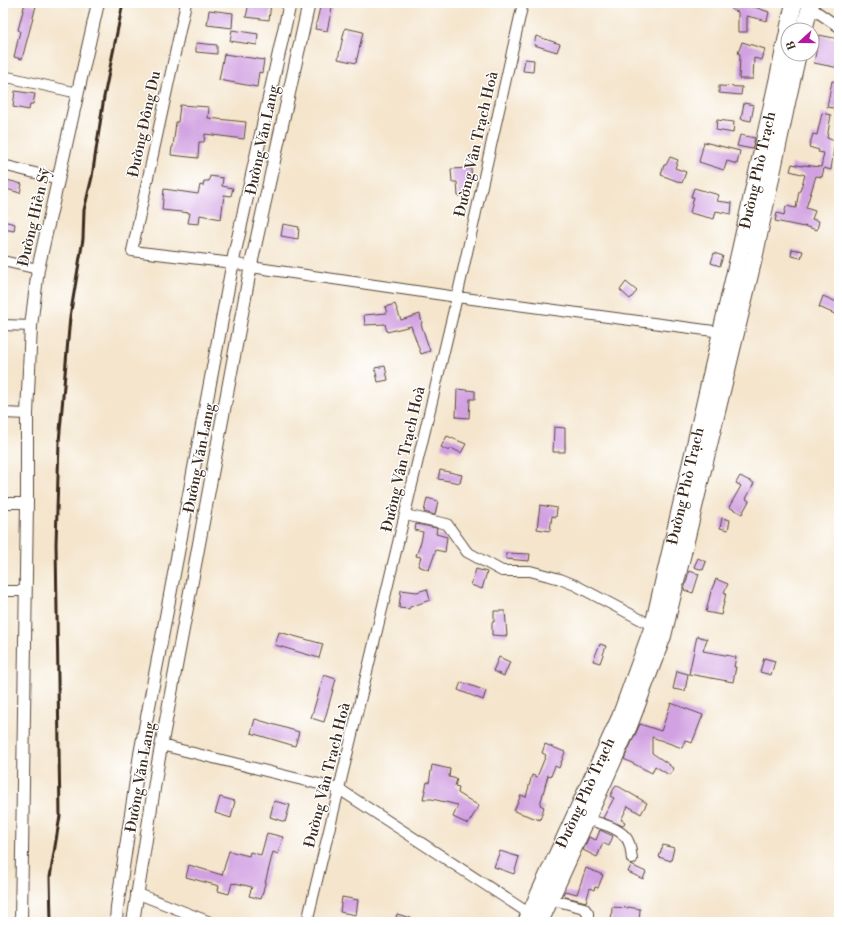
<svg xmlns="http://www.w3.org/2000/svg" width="842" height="925" font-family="'Libre Bodoni',serif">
	<rect width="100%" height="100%" fill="#fff"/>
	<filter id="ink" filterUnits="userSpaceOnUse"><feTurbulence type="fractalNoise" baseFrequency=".025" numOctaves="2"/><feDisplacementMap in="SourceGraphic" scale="8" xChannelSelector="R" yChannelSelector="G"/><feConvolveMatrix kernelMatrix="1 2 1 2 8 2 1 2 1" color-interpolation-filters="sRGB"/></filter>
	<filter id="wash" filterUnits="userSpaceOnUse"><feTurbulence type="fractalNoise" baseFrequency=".012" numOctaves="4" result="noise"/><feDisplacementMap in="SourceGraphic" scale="16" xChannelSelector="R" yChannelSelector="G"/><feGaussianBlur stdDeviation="0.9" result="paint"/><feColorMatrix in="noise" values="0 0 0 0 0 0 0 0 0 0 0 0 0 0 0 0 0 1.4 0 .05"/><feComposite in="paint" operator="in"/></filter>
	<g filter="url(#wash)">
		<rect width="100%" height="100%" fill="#f4e5cc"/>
		<g id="blocks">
			<g fill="#d1a1e2">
				<polygon points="25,3 36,6 22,59 14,57 20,31 18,30"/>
				<polygon points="249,3 271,3 269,20 246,17"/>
				<polygon points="321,3 333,3 327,31 315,29"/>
				<polygon points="733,3 749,3 749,5 769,12 767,21 747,16 747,32 738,32 738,12 732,10"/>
				<polygon points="209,10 233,13 232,28 207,25"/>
				<polygon points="345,28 363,32 356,63 338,59"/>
				<polygon points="232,30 258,34 257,45 230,41"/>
				<polygon points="819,35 839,39 839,68 814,63"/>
				<polygon points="536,36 560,44 557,52 534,45"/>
				<polygon points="742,42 765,49 762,60 754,58 753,79 739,79 740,54 738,53"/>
				<polygon points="196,43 217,45 217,54 196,52"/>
				<polygon points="224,54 264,60 262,73 259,72 257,87 219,80"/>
				<polygon points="525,59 534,60 533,72 523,71"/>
				<polygon points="832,81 839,82 839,109 827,107"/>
				<polygon points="719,86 742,87 741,95 719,93"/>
				<polygon points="15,91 35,94 33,104 30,104 29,110 13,107"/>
				<polygon points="744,103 754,105 751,121 741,119"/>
				<polygon points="180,105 209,107 208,118 246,122 244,139 205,134 204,142 199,142 198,158 171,155 172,147 173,147 176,122 178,122"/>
				<polygon points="822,113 831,115 827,138 835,141 831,170 824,168 822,177 816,176 806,208 815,211 812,219 819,221 817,230 804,226 804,227 775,221 777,213 784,215 786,206 796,208 799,191 800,191 805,175 790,171 792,164 803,166 803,165 821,167 824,153 818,152 819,150 809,147 813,134 817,135"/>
				<polygon points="717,120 734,122 733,133 716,130"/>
				<polygon points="740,135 755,138 752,149 737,146"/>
				<polygon points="704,142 740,151 737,164 727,161 724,170 699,162"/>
				<polygon points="670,157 678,160 675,168 686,172 682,183 661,175 664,165 666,165"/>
				<polygon points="471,168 472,182 466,183 466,196 458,196 457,182 452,182 451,169"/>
				<polygon points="210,176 223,178 222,186 233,188 231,196 224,195 221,219 200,215 199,224 188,223 190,213 162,210 164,189 198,194 200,185 203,186 204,181 209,181"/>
				<polygon points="3,179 22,184 20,193 3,188"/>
				<polygon points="694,188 719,195 717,201 732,203 731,214 716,211 714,219 690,213 694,197 691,197"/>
				<polygon points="3,221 15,224 14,231 3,229"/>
				<polygon points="283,224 299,227 298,239 281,236"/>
				<polygon points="792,249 803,251 801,258 791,256"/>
				<polygon points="714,253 723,256 720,266 711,263"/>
				<polygon points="626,282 637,291 630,299 620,290"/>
				<polygon points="823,296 839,303 839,311 837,315 819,307"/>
				<polygon points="395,304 401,320 420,314 422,323 421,324 430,351 421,354 411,326 387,332 385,324 365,325 364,315 387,313 385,307"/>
				<polygon points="385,366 388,380 378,382 375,368"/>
				<polygon points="457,389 475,391 475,399 470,399 469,418 456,417"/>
				<polygon points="554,427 565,428 565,452 553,452"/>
				<polygon points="447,436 466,444 461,453 451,448 449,451 441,447"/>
				<polygon points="440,470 462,475 460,483 438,479"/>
				<polygon points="740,476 754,483 746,499 749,501 742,514 729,507 741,486 736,483"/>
				<polygon points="427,498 438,501 435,515 424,512"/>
				<polygon points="540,505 557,508 556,517 552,516 550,531 537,529"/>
				<polygon points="722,518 730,520 728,530 720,528"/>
				<polygon points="416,524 437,528 436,534 447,537 445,552 436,550 429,570 418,566 421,557 416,556 421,542 423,532 415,530"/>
				<polygon points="506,553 530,554 529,561 506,559"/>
				<polygon points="698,558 706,562 703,570 694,567"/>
				<polygon points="476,569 487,572 482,589 471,585"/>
				<polygon points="689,571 699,574 693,593 684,590"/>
				<polygon points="716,579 728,584 724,592 726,593 721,615 706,612 711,591"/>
				<polygon points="427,589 430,600 410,607 409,609 399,608 401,590 417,592"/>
				<polygon points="494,611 505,611 507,636 492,635 492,622 494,622"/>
				<polygon points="279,632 323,644 319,658 275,645"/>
				<polygon points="697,636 707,639 703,651 736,657 734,667 736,667 733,682 689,674"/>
				<polygon points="600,644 606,646 600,663 593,661"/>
				<polygon points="499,657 510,662 504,676 493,671"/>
				<polygon points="764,658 775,661 771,675 760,672"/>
				<polygon points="677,671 688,674 685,691 673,689"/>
				<polygon points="324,675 336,679 324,722 311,718"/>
				<polygon points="461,682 486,691 483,700 458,690"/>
				<polygon points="671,703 703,715 692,743 685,740 682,748 652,737 652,753 670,765 669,765 674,769 669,775 655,766 652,773 624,759 640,724 661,731"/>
				<polygon points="255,719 299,732 295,746 251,733"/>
				<polygon points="545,744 565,752 559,768 555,766 551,776 548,775 540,805 544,807 540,820 514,811 521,795 526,797 532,775 537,777 546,755 542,753"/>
				<polygon points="432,765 450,769 449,777 457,779 455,786 459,787 458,793 479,806 468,824 453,817 458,805 432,799 423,799 427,782 429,783"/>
				<polygon points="616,785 647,803 641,814 628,806 621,820 625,822 623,826 603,818 614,798 610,796"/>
				<polygon points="220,797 235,801 231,818 215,813"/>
				<polygon points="274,801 290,805 285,822 270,817"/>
				<polygon points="600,830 613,836 609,846 603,843 597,857 583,850 589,837 596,840"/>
				<polygon points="267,833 283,837 278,854 273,852 261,899 249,896 252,887 235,883 235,884 232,883 229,894 218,891 219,886 186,877 189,865 222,875 229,851 249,856 250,852 261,855"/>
				<polygon points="663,845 674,848 671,861 659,857"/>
				<polygon points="500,851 519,857 514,874 494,867"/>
				<polygon points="631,865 646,872 643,879 628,872"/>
				<polygon points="586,868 603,875 598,888 595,887 594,890 590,888 586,902 562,896 565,891 577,894"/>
				<polygon points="342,897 358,900 356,915 340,912"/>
				<polygon points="612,907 628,908 628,907 640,909 639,922 611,922"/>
				<polygon points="397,914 417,920 417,922 395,922"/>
			</g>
		</g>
	</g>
	<g filter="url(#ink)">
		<use href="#blocks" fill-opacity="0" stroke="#574638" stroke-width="1"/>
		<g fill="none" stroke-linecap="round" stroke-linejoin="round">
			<defs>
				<g id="minor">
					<polyline points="186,3 132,251 233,263 251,267 457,297 721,332"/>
					<polyline points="810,7 839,27"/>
					<polyline points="3,76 78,93"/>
					<polyline points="3,165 59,179"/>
					<polyline points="3,261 38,269"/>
					<polyline points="3,325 31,326"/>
					<polyline points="3,413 27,414"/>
					<polyline points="3,503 27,503"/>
					<polyline points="405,515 447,524 467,552 502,571 530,571 560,579 575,585 653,626"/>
					<polyline points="3,591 26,591"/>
					<polyline points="161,745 339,789 530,914"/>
					<path d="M 587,819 C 600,824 624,828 629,843 C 631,848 631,853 632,859"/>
					<polyline points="136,893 210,922"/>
					<polyline points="550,899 584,908 588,913 588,922"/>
					<polyline points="307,922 457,297 523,3"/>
				</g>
				<g id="tertiary">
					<polyline points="21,922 27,503 27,414 31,326 38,269 98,3"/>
					<polyline points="116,922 117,907 140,754 234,256 290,3"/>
					<polyline points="133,922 158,763 252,260 309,3"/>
				</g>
				<g id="trunk">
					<polyline points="788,30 794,3"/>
					<polyline points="804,30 811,3"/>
					<path id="s1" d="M 526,922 L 620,717 L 653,626 L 740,250 L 788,32"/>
					<polyline points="540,922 629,726 663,636 755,254 788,98 798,54"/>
				</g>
			</defs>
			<use href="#minor" stroke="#574638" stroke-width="12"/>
			<use href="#tertiary" stroke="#574638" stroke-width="14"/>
			<use href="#trunk" stroke="#574638" stroke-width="18"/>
			<use href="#minor" stroke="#fff" stroke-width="10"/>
			<use href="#tertiary" stroke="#fff" stroke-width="12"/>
			<use href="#trunk" stroke="#fff" stroke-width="16"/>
			<polyline stroke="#3b2a1e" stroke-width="3" points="51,922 50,877 60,816 56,544 59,442 70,317 83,239 84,210 92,177 104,97 123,3"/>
		</g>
	</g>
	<g text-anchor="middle" stroke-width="3" stroke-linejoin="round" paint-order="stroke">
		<g font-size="15" fill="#3b2a1e" stroke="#fff">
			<text transform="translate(144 124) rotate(-78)" y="5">Đường Đông Du</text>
			<text transform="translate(262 140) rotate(-78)" y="5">Đường Văn Lang</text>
			<text transform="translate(476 144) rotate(-77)" y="5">Đường Vân Trạch Hoà</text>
			<text dy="5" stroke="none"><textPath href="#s1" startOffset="790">Đường Phò Trạch</textPath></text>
			<text transform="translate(34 217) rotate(-77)" y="5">Đường Hiền Sỹ</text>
			<text transform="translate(199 458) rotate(-79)" y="5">Đường Văn Lang</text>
			<text transform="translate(403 459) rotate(-77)" y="5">Đường Vân Trạch Hoà</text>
			<text dy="5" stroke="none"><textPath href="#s1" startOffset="466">Đường Phò Trạch</textPath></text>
			<text transform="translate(327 775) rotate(-76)" y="5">Đường Vân Trạch Hoà</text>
			<text transform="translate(140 777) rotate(-80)" y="5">Đường Văn Lang</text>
			<text dy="5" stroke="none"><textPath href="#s1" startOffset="142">Đường Phò Trạch</textPath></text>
		</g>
	</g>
	<rect width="842" height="925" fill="none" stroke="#fff" stroke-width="16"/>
	<g transform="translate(800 42) rotate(249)"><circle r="19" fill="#ffffff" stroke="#b1aaa5"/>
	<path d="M0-3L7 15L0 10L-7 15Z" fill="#b5179e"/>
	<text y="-6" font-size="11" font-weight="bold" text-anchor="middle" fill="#3b2a1e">B</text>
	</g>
</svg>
